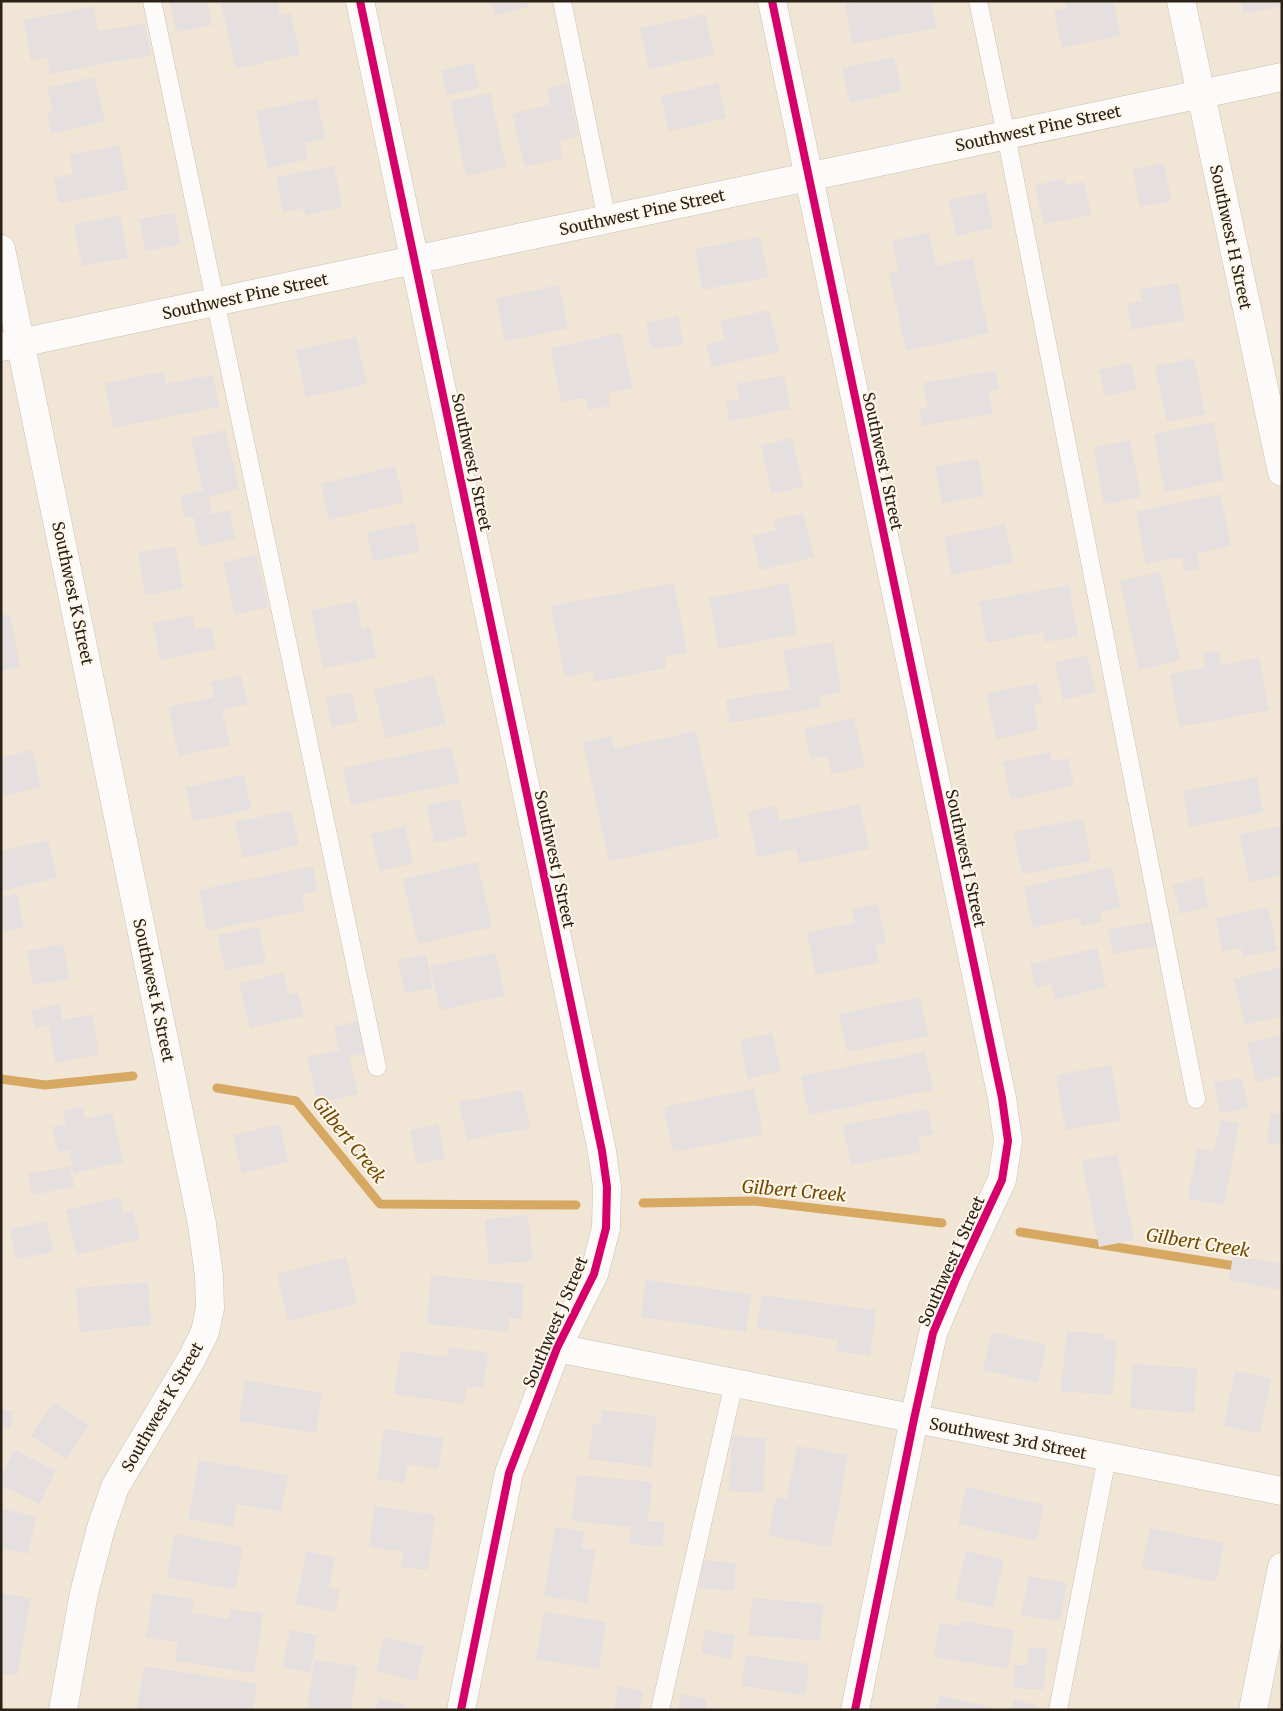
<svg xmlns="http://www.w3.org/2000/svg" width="1283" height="1711" font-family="Merriweather,serif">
	<rect width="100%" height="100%" fill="#f1e5d5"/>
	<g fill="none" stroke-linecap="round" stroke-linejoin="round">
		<g stroke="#d6a862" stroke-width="9">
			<polyline points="1,1079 45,1085 133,1076"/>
			<polyline points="217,1088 296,1101 380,1204 576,1205"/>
			<polyline points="643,1203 754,1201 942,1223"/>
			<polyline points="1020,1232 1242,1267"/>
		</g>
	</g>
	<g fill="#e6dfdf">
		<polygon points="170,1 207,1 212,25 176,32"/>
		<polygon points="230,1 277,1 280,15 290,13 300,54 236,69 221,3"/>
		<polygon points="492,1 528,1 529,7 495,15"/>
		<polygon points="857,1 931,1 936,28 852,44 845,4"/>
		<polygon points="1066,1 1113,1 1121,35 1062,48 1054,11 1067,8"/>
		<polygon points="1241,1 1282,1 1282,6 1244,14"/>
		<polygon points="93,7 98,31 145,23 151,55 50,74 47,57 31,61 24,20"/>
		<polygon points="705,14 714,55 649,69 640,28"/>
		<polygon points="894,57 902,91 850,103 842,68"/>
		<polygon points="473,63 479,88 447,95 441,70"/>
		<polygon points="94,77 105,121 52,134 47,112 53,111 47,88"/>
		<polygon points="567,83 579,136 559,141 563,158 525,167 512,114 551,104 547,88"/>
		<polygon points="718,83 726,118 669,131 661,96"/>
		<polygon points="490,93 506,167 466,176 450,101"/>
		<polygon points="317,98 325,139 305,143 308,159 268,168 256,111"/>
		<polygon points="119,145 128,190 59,203 54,178 73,174 70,155"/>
		<polygon points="1164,163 1171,201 1140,207 1133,169"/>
		<polygon points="334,166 342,207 306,215 304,208 283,212 276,177"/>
		<polygon points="1065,179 1066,185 1084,182 1091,215 1044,224 1035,185"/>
		<polygon points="986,192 993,228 956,236 949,200"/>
		<polygon points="174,213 181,244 145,251 139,219"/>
		<polygon points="120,216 128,258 82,266 74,224"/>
		<polygon points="929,233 936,266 972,258 989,333 906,351 889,273 899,271 892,241"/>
		<polygon points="760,237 768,277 702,290 695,249"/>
		<polygon points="1178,283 1185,320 1132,330 1127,304 1142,301 1140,290"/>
		<polygon points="559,285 568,328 505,341 496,298"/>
		<polygon points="769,310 779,352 712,367 706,344 725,340 720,321"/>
		<polygon points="678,316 683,344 652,350 646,323"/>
		<polygon points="621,333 632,388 608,393 611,406 588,410 585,398 561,402 551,348"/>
		<polygon points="356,337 367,384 306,397 296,350"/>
		<polygon points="1194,358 1205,414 1167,422 1155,366"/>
		<polygon points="1131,363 1137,389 1105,396 1099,370"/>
		<polygon points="996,370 999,389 988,391 993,413 922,426 919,409 928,407 923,383"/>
		<polygon points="164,372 166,384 213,375 219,407 113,428 105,383"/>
		<polygon points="784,375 790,409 729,421 726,401 740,399 736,384"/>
		<polygon points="1213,422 1224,480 1165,492 1154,434"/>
		<polygon points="225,430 239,489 208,497 212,512 185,518 180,496 203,491 191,438"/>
		<polygon points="792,438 803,487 772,494 761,445"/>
		<polygon points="1130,440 1141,497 1104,504 1094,447"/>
		<polygon points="978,459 984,496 942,503 935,467"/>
		<polygon points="395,466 404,502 329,520 321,484"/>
		<polygon points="1220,494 1231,546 1197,553 1200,568 1185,572 1182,557 1146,564 1136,512"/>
		<polygon points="229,510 235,539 200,547 193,517"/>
		<polygon points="803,513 814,557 760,570 752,536 776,530 774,520"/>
		<polygon points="414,523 420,551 373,562 367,533"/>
		<polygon points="1005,524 1013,562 952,575 944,537"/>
		<polygon points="175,546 183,588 145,595 138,553"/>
		<polygon points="256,555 268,607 235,615 223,562"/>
		<polygon points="1160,572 1180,660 1139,670 1120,581"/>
		<polygon points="674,583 687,653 664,657 666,668 595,682 593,671 565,677 551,606"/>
		<polygon points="788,583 797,634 719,649 709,598"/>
		<polygon points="1069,585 1078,636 1045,642 1043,632 987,643 979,602"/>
		<polygon points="356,601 362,629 370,627 376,658 323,668 311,610"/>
		<polygon points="10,614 20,667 1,671 1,616"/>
		<polygon points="193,615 195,630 211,627 215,649 160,660 153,623"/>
		<polygon points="833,642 841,692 819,696 821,707 730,723 726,700 790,689 783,651"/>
		<polygon points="1219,650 1221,665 1259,657 1269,710 1180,727 1170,674 1206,667 1203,653"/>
		<polygon points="1087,655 1096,692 1063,700 1055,662"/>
		<polygon points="241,675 248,704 222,710 230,745 179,756 168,707 214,697 211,682"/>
		<polygon points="433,675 446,724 386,738 374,690"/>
		<polygon points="1037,683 1042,704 1034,705 1038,730 996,739 987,694"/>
		<polygon points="352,692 358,721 332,727 326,698"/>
		<polygon points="854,718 865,767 832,774 827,756 811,759 804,729"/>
		<polygon points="696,731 719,838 609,861 583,742 611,736 614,749"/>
		<polygon points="451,746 459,783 351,805 343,768"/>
		<polygon points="32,750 41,787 1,796 1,757"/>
		<polygon points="1050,752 1052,761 1068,758 1074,785 1011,800 1003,762"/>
		<polygon points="244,775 251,809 193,821 186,787"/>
		<polygon points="1257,777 1263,812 1190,827 1183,791"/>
		<polygon points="460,799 467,836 434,843 427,805"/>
		<polygon points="860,804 869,849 800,864 796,849 757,857 748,812 776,806 779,821"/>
		<polygon points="291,810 299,845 243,858 235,822"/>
		<polygon points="1083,819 1091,861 1022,874 1014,832"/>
		<polygon points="405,826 413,863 380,871 371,834"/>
		<polygon points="1282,826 1282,875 1249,882 1240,834"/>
		<polygon points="48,840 57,878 1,891 1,851"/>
		<polygon points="477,862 492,927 418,944 403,879"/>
		<polygon points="313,866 318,891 302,894 305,911 207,930 199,890"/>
		<polygon points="1111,867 1121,907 1100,912 1102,921 1082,926 1080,917 1033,928 1024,887"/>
		<polygon points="1202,877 1209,907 1180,914 1173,885"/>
		<polygon points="17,894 24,927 1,932 1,897"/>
		<polygon points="878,904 886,944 876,946 879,963 816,975 807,933 855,923 852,909"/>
		<polygon points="1268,907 1277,950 1243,957 1241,948 1222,952 1216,918"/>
		<polygon points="1152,922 1156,946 1113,954 1108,930"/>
		<polygon points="259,927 266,962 225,971 218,935"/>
		<polygon points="63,944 69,979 33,985 27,951"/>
		<polygon points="1097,948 1106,987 1055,1000 1051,984 1036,988 1030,964"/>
		<polygon points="495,953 505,996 440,1010 430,966"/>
		<polygon points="426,954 433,988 405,993 398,960"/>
		<polygon points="1282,967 1282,1016 1245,1025 1234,979"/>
		<polygon points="284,973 289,995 298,993 304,1016 250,1028 239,983"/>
		<polygon points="920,997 928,1036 847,1052 839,1014"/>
		<polygon points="59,1004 63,1020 92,1014 99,1054 56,1063 49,1025 35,1028 31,1010"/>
		<polygon points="360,1020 368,1052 349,1057 358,1094 318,1103 307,1057 339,1050 334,1027"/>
		<polygon points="772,1033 781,1071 748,1079 740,1040"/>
		<polygon points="1282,1035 1282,1076 1256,1082 1247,1043"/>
		<polygon points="925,1052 933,1090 809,1115 801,1076"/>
		<polygon points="1111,1065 1121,1120 1066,1130 1056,1075"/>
		<polygon points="1242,1078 1248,1108 1220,1113 1214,1083"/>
		<polygon points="754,1089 763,1134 673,1152 664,1107"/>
		<polygon points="522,1090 530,1128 467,1140 459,1102"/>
		<polygon points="83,1106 85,1119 112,1113 123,1162 74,1173 69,1150 58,1152 52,1127 66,1124 63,1111"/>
		<polygon points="928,1109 933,1134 918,1137 920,1152 851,1165 843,1125"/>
		<polygon points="1271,1112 1282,1114 1282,1145 1267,1143"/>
		<polygon points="1221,1120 1239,1123 1224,1205 1188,1199 1197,1148 1214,1152"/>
		<polygon points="280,1124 288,1162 242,1173 233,1135"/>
		<polygon points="438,1124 445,1159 417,1164 410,1130"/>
		<polygon points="1117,1154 1134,1240 1099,1247 1082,1161"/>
		<polygon points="70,1166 74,1187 32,1195 28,1174"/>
		<polygon points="120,1197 124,1214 133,1211 140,1239 77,1255 66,1210"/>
		<polygon points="528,1215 533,1261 489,1265 485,1219"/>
		<polygon points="47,1221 53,1252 16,1259 10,1229"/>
		<polygon points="1233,1256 1282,1264 1282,1290 1229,1280"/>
		<polygon points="346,1257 357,1304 288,1321 277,1274"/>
		<polygon points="431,1275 524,1284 521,1319 509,1318 508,1332 427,1324"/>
		<polygon points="646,1280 751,1294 746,1332 641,1317"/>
		<polygon points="148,1282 151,1325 80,1332 76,1288"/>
		<polygon points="762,1295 876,1310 870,1356 836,1351 838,1340 757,1328"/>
		<polygon points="1067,1331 1105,1334 1105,1339 1117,1340 1112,1395 1061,1391"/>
		<polygon points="992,1332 1046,1345 1038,1383 983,1370"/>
		<polygon points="448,1347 488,1353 483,1388 467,1386 464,1404 394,1394 401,1351 447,1357"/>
		<polygon points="1133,1364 1197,1368 1194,1413 1130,1408"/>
		<polygon points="1235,1371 1271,1378 1260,1433 1224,1426"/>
		<polygon points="245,1380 322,1393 316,1433 239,1421"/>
		<polygon points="54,1402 89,1425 66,1459 31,1436"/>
		<polygon points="1,1409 13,1411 10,1429 1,1427"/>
		<polygon points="603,1410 657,1416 651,1467 589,1459 593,1424 601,1425"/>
		<polygon points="384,1429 443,1438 438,1469 407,1464 405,1483 377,1479"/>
		<polygon points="732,1436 766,1438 763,1493 729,1491"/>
		<polygon points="797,1446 848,1455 831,1547 769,1536 776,1497 787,1499"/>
		<polygon points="14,1450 56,1471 39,1504 1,1485 1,1476"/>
		<polygon points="199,1460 288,1475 281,1512 237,1504 233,1527 188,1519"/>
		<polygon points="577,1475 652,1482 648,1521 665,1522 662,1547 630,1544 631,1527 572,1521"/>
		<polygon points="966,1487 1044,1505 1036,1541 958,1524"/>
		<polygon points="375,1506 435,1515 428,1570 401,1567 403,1552 369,1547"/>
		<polygon points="1,1509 36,1516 28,1554 1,1548"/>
		<polygon points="555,1527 584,1532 581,1548 595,1550 587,1603 544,1596"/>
		<polygon points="1150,1528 1224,1543 1216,1582 1142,1568"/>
		<polygon points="175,1534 243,1547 235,1590 167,1577"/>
		<polygon points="307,1551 335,1557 329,1588 340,1590 335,1612 296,1604"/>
		<polygon points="966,1551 1004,1560 993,1608 955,1599"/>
		<polygon points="702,1560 736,1563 734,1591 699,1588"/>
		<polygon points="1029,1576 1067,1583 1060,1622 1021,1615"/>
		<polygon points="1,1593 31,1598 17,1676 1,1673"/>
		<polygon points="153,1593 194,1599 192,1613 229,1619 230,1609 263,1613 254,1673 175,1661 178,1642 146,1638"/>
		<polygon points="752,1598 823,1604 820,1641 749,1635"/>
		<polygon points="544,1612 606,1622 599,1669 536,1659"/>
		<polygon points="961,1621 1014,1630 1008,1669 934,1657 940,1623 960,1627"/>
		<polygon points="706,1629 735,1636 730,1659 701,1653"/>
		<polygon points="290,1630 317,1635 310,1673 283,1668"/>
		<polygon points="384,1637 424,1646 416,1681 376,1671"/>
		<polygon points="1029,1647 1047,1648 1044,1690 1014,1688 1015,1665 1027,1665"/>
		<polygon points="746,1655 809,1664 805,1695 741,1686"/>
		<polygon points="315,1660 357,1666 351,1710 307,1710"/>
		<polygon points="144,1666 257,1684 253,1710 149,1710 137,1708"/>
		<polygon points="618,1686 643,1691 640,1710 614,1710"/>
		<polygon points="681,1694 707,1699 705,1710 678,1710"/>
		<polygon points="940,1695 992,1708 992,1710 936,1710"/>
		<polygon points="379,1698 405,1704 404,1710 376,1710"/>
		<polygon points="1014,1699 1037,1706 1036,1710 1011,1710"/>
	</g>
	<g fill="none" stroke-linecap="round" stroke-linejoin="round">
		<defs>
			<g id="lane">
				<polyline points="152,1 377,1067"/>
				<polyline points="562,1 607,220"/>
				<polyline points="978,1 1006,135 1196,1099"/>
				<polyline points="660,1710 734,1383"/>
				<polyline points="1058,1710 1107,1457"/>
			</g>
			<g id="street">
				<polyline points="360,1 602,1151 607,1187 606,1228 594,1274 557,1348 509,1473 461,1710"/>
				<polyline points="772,1 1002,1098 1008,1141 1002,1180 957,1276 933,1333 914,1419 855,1710"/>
				<polyline points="1181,1 1282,472"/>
				<polyline points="1,249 202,1224 209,1276 210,1308 205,1332 192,1358 115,1487 101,1528 84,1593 63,1710"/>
				<polyline points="557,1348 1282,1491"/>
				<polyline points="1253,1710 1282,1567"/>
			</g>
			<polyline id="secondary" points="1,347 1282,77"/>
		</defs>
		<use href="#lane" stroke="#cac1b4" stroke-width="19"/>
		<use href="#street" stroke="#cac1b4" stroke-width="29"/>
		<use href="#secondary" stroke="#cac1b4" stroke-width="29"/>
		<use href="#lane" stroke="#fdfbf9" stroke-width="18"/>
		<use href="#street" stroke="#fdfbf9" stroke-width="28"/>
		<use href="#secondary" stroke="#fdfbf9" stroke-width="28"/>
		<defs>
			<g id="cycleway">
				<polyline points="360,1 602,1151 607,1187 606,1228 594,1274 557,1348 509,1473 461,1710"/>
				<polyline points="772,1 1002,1098 1008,1141 1002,1180 957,1276 933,1333 914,1419 855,1710"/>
			</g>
		</defs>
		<use href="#cycleway" stroke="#fff6ea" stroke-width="11"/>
		<use href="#cycleway" stroke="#d6006c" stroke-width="8"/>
	</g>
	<g text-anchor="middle" stroke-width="4" stroke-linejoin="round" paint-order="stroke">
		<g font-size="16" fill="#2a2217" stroke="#fff6ea">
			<text transform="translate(1038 128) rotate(-12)" y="6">Southwest Pine Street</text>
			<text transform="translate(642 212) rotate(-12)" y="6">Southwest Pine Street</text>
			<text transform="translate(1231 237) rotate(78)" y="6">Southwest H Street</text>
			<text transform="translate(245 296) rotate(-12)" y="6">Southwest Pine Street</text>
			<text transform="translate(883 461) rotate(78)" y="6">Southwest I Street</text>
			<text transform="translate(472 462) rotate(78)" y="6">Southwest J Street</text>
			<text transform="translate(73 593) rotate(78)" y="6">Southwest K Street</text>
			<text transform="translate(966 858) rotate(78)" y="6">Southwest I Street</text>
			<text transform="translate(555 859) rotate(78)" y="6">Southwest J Street</text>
			<text transform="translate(154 990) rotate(78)" y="6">Southwest K Street</text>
			<text transform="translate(951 1261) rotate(-66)" y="6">Southwest I Street</text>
			<text transform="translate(555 1322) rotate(-67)" y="6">Southwest J Street</text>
			<text transform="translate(162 1407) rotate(-60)" y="6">Southwest K Street</text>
			<text transform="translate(1008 1438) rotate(11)" y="6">Southwest 3rd Street</text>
		</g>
		<g font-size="18" font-style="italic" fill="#724a00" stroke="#fff6ea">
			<text transform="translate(349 1140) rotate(51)" y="6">Gilbert Creek</text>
			<text transform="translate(794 1191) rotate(5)" y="6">Gilbert Creek</text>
			<text transform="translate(1198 1243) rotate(9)" y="6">Gilbert Creek</text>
		</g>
	</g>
	<rect width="1283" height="1711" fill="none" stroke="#2a2217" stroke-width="5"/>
</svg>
